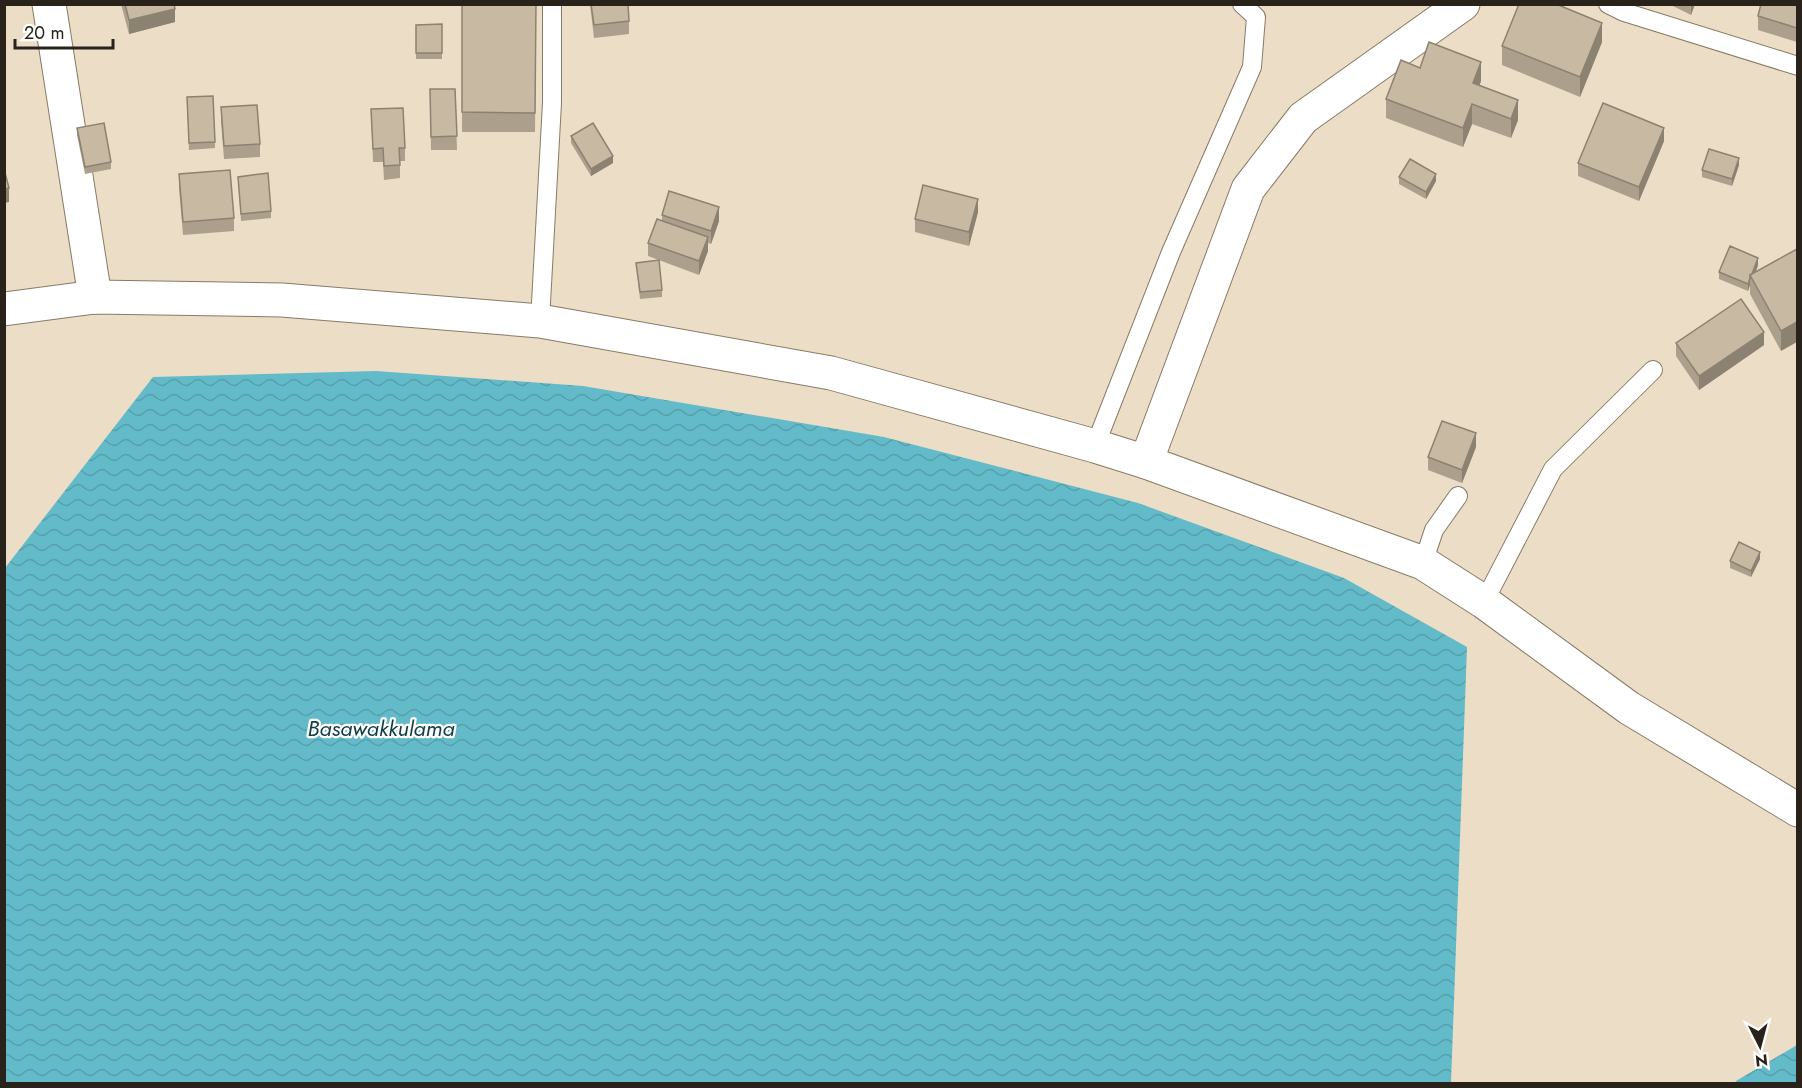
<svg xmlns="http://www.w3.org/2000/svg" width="1802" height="1088" font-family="Jost,sans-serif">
	<defs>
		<pattern id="water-waves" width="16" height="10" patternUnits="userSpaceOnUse" patternTransform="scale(1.5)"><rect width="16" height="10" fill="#63bbc9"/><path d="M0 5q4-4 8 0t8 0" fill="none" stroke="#56a0ac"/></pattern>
	</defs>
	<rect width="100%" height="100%" fill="#ecddc7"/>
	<g fill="url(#water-waves)">
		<polygon points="376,371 583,386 884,437 1138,503 1344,578 1467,647 1451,1083 5,1083 5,568 153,377"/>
		<polygon points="1797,1045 1797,1083 1735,1083 1736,1081"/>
	</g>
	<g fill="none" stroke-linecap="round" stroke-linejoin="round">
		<defs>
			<g id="lane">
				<polyline points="1608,4 1624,12 1798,66"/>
				<polyline points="540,321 552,103 552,4"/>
				<polyline points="1095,446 1171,252 1252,67 1256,17 1242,4"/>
				<polyline points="1423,563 1434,530 1458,496"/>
				<polyline points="1484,602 1553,469 1653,370"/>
			</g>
			<g id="street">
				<polyline points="49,4 95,297"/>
				<polyline points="1146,462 1248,189 1303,118 1463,4"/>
			</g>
			<polyline id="secondary" points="4,309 95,297 282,300 540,321 831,373 1095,446 1146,462 1423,563 1484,602 1629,708 1798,810"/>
		</defs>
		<use href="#lane" stroke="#887a66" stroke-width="20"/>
		<use href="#street" stroke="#887a66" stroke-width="35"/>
		<use href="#secondary" stroke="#887a66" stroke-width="35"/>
		<use href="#lane" stroke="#fff" stroke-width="18"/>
		<use href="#street" stroke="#fff" stroke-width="33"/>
		<use href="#secondary" stroke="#fff" stroke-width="33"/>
	</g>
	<g fill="#ac9f8c">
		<polygon points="121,4 174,4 175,22 129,34"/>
		<polygon points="462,4 536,4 535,132 462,132"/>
		<polygon points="590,4 628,4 629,21 629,34 594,38"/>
		<polygon points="1669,4 1695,4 1691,15"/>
		<polygon points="1797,4 1797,42 1758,30 1758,16"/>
		<polygon points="442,24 442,59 416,59 416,25"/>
		<polygon points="1602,42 1580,97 1502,65 1502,46"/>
		<polygon points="1420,68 1481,81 1479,86 1518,120 1511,138 1472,124 1463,147 1386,118 1386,99"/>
		<polygon points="430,89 455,89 457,150 431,150"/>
		<polygon points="213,96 215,148 189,150 187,97"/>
		<polygon points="221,107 260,144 260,157 224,159 221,121"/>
		<polygon points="371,109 405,148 405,161 400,161 400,178 384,180 383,162 373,162"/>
		<polygon points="77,128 111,162 111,169 85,174 77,135"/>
		<polygon points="571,136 613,163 591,176 571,143"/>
		<polygon points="1664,141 1639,201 1578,176 1578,163"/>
		<polygon points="1739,165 1732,186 1702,177 1702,170"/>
		<polygon points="179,174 234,218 234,231 183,235 179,188"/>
		<polygon points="238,177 271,211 271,218 241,221"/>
		<polygon points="1399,177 1436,181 1426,199 1399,184"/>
		<polygon points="978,212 969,246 915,232 915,219"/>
		<polygon points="662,215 719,221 711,244 708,243 708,251 699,275 648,256 648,243 662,221"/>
		<polygon points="1797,249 1781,351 1750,294 1750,285 1748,291 1719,279 1719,272 1758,265 1756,272"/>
		<polygon points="636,263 662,290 662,297 640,299"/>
		<polygon points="1676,343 1764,345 1699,390 1676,356"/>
		<polygon points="1476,447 1462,483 1428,470 1428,457"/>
		<polygon points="1760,559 1751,577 1730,568 1730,561"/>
	</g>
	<g fill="#8c8272">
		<polygon points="1691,4 1695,4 1691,15"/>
		<polygon points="175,9 175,22 129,34 129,20"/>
		<polygon points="1602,23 1602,42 1580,97 1580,77"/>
		<polygon points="1481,62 1481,81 1473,103 1473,83"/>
		<polygon points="1518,100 1518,120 1511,138 1511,119"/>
		<polygon points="1472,104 1472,124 1463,147 1463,128"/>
		<polygon points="1664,128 1664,141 1639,201 1639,187"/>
		<polygon points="613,156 613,163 591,176 591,169"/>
		<polygon points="1739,158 1739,165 1732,186 1732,179"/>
		<polygon points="1436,174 1436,181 1426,199 1426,192"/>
		<polygon points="9,188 9,202 4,203 4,189"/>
		<polygon points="978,199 978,212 969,246 969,232"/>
		<polygon points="719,207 719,221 711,244 711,231"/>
		<polygon points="708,237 708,251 699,275 699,261"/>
		<polygon points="1758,258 1758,265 1753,279 1751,276"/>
		<polygon points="1750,278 1750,285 1748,291 1748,284"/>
		<polygon points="1797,322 1797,342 1781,351 1781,331"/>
		<polygon points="1764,332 1764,345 1699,390 1699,376"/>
		<polygon points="1476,433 1476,447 1462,483 1462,470"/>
		<polygon points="1760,552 1760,559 1751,577 1751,571"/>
	</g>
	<g fill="#c8b9a3" stroke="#8c8272" stroke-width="1.5">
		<polygon points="125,4 174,4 175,9 129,20"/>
		<polygon points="462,4 536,4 535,113 462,112"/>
		<polygon points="591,4 628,4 629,21 594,25"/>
		<polygon points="1519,4 1556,4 1602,23 1580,77 1502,46"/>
		<polygon points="1761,4 1797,4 1797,28 1758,16"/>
		<polygon points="442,24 442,53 416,53 416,25"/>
		<polygon points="1429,42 1481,62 1473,83 1518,100 1511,119 1472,104 1463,128 1386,99 1401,60 1420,68"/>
		<polygon points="430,89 455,89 457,136 431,137"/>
		<polygon points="213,96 215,142 189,143 187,97"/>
		<polygon points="1603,103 1664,128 1639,187 1578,163"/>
		<polygon points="257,105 260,144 224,146 221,107"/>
		<polygon points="403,108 405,148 399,148 400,165 384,166 383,148 373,149 371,109"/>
		<polygon points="104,123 111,162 85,167 77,128"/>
		<polygon points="593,123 613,156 591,169 571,136"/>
		<polygon points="1709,149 1739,158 1732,179 1702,170"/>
		<polygon points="1410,159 1436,174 1426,192 1399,177"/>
		<polygon points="4,169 9,188 4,189"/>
		<polygon points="230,170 234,218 183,222 179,174"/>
		<polygon points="268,173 271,211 241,214 238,177"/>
		<polygon points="923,185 978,199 969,232 915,219"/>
		<polygon points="669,191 719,207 711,231 662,215"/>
		<polygon points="657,219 708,237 699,261 648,243"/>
		<polygon points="1730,246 1758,258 1752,274 1750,275 1750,278 1748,284 1719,272"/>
		<polygon points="1797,249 1797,322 1781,331 1750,275"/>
		<polygon points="659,260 662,290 640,292 636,263"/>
		<polygon points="1741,299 1764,332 1699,376 1676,343"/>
		<polygon points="1442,421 1476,433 1462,470 1428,457"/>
		<polygon points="1739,542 1760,552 1751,571 1730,561"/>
	</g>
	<g text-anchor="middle" stroke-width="4.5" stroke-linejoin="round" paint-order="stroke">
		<g font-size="22" font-style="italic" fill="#133d44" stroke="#fff">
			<text x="381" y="736">Basawakkulama</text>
		</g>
	</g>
	<rect width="1802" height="1088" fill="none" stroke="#28221a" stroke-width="12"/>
	<g transform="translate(1760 1046) rotate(174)" stroke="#ffffff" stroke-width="4.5" paint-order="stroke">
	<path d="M0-4.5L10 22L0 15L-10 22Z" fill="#28221a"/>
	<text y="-9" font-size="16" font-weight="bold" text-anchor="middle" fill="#28221a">N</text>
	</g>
	<path d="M15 39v9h98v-9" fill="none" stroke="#28221a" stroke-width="3"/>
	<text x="24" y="39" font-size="18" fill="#28221a" stroke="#ffffff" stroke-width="4.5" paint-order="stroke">20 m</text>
</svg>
